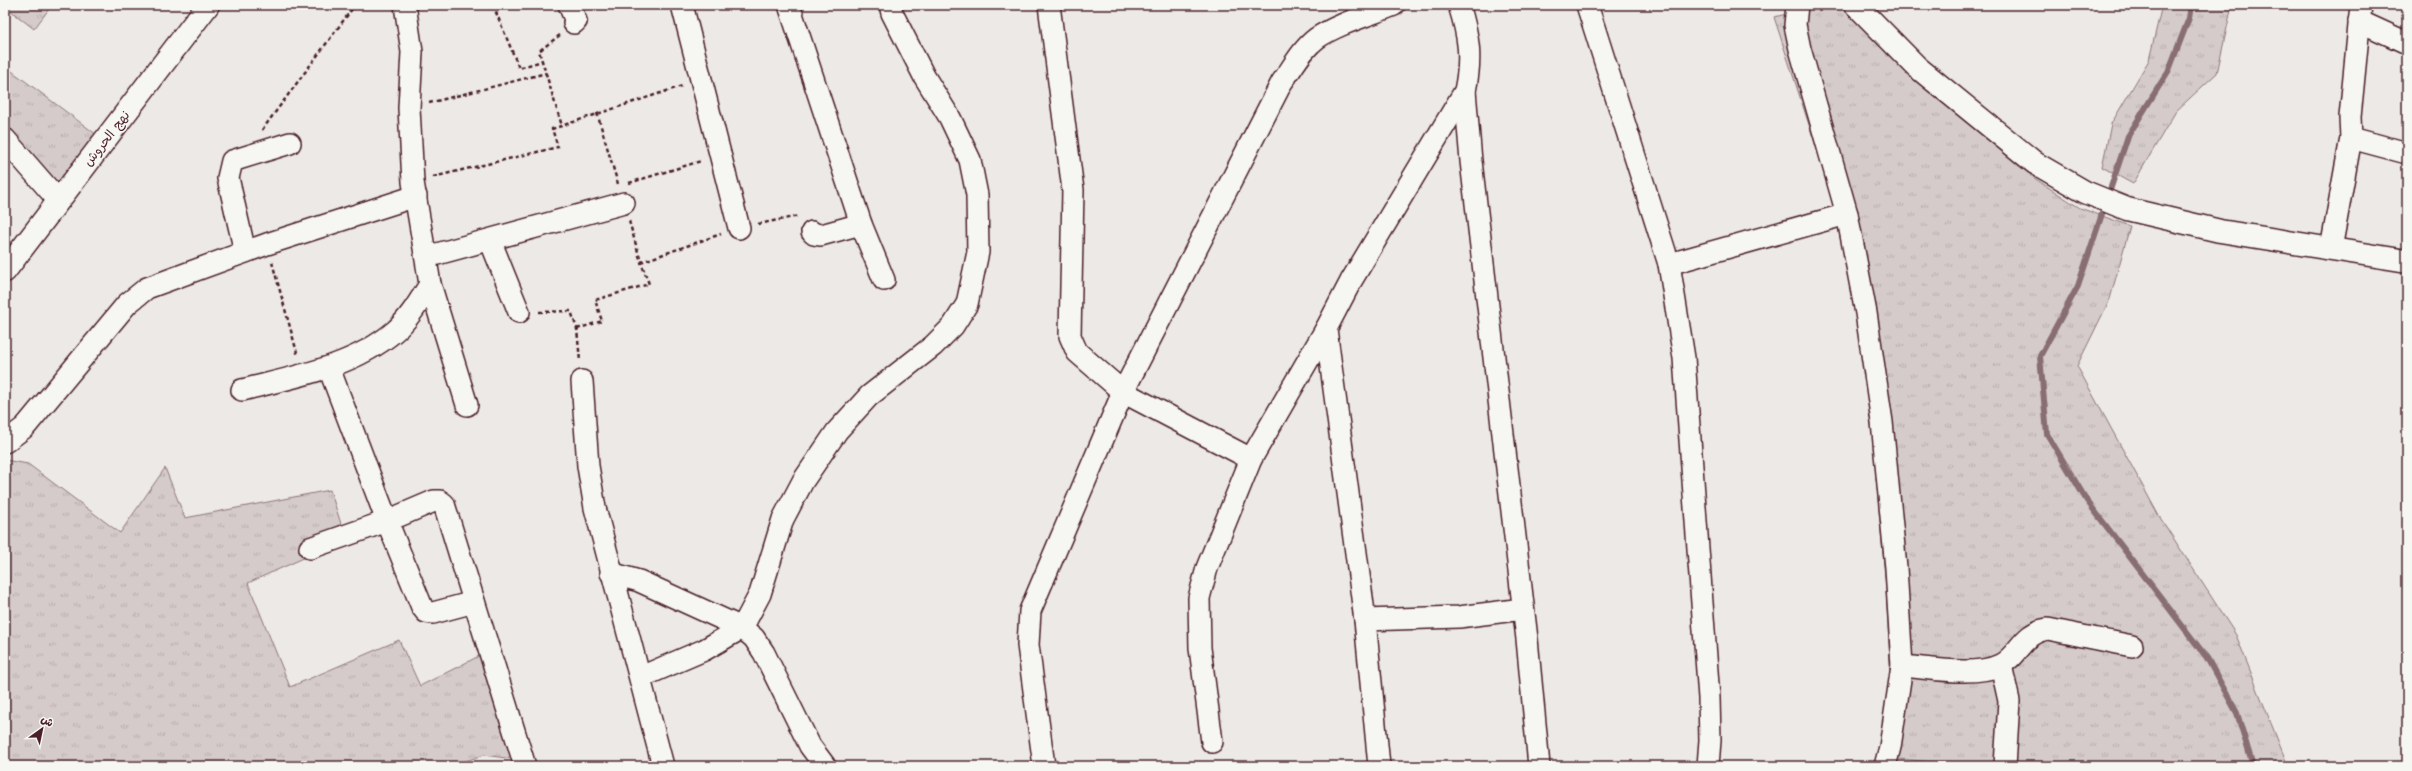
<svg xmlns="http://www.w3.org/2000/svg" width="2412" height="771" font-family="Kalam,'Playpen Sans Arabic',sans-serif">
	<defs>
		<pattern id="grass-tufts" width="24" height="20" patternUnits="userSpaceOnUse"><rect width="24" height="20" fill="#d4cbca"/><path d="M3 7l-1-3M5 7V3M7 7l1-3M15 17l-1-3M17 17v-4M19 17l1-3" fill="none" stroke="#b8aeae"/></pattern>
	</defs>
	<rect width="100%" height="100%" fill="#ece9e6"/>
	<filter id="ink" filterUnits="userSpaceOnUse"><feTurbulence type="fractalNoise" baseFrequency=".025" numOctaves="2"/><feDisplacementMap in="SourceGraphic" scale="8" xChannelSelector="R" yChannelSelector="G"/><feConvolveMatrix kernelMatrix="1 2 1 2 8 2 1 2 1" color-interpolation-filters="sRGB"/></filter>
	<g filter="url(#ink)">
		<g fill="url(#grass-tufts)" stroke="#8f757a">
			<polygon points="5,5 52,5 34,29 11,11 5,18"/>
			<polygon points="1825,5 1839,5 1931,92 2037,180 2080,208 2130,226 2110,299 2077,366 2159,516 2236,635 2288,766 1984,766 1886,758 1891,681 1886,588 1870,408 1853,278 1835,205 1774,17"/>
			<polygon points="2162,5 2232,5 2217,73 2176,111 2133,184 2102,167 2111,124 2149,60"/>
			<polygon points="5,66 97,135 54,190 5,152"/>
			<polygon points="5,460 28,464 120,533 165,468 185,518 330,490 346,539 248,583 290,687 399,640 420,686 485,653 520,760 484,755 450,766 5,766"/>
		</g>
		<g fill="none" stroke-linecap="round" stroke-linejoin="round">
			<polyline stroke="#886e73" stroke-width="6" points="2191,5 2189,18 2169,70 2128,136 2078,286 2040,356 2047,434 2087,501 2207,658 2237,713 2253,766"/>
			<defs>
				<g id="street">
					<polyline points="405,5 412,52 409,108 413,182 430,284 467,405"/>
					<polyline points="569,5 576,21 574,23"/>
					<polyline points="682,5 739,228"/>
					<polyline points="789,5 861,224 884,280"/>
					<polyline points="1049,5 1073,190 1070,336 1077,352 1123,392 1251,459"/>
					<polyline points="1587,5 1669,264 1684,358 1709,698 1710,740 1708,766"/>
					<polyline points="1797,5 1795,25 1800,49 1847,214 1866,313 1882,422 1896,568 1902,666 1890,747 1885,766"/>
					<polyline points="2361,5 2350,117 2351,138 2407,153"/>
					<polyline points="2359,21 2407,43"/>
					<polyline points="1465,91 1471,161 1527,639 1539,766"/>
					<polyline points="5,139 58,200"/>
					<polyline points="812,232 814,234 821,235 861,224"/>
					<polyline points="490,240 519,312"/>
					<polyline points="2331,249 2351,138"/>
					<polyline points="245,252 228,178 232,161 290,143"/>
					<polyline points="426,257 624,203"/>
					<polyline points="1669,264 1847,214"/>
					<polyline points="329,368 387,521 422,607 426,612 433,613 474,602"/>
					<polyline points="582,381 588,466 595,508 663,766"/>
					<path d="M 242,390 C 294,377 353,367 395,331 C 410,318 420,300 430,284"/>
					<polyline points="5,442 25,427 127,304 147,288 267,244 416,196"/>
					<polyline points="310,548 387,521 434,501 440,501 444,504 525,766"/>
					<polyline points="611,573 639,581 742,628 754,638 764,653 810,746 825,766"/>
					<polyline points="1365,620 1459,617 1523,609"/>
					<polyline points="2001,665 2009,701 2005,766"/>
					<path d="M 1902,666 C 1930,668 1975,677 2000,665 C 2019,656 2022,632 2048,629 L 2132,646"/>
					<polyline points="641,677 704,650 742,628 760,594 783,519 803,481 837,431 869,396 933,346 953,326 967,304 978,252 977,195 970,160 950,118 924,76 892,13 890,5"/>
					<polyline points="1212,742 1200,648 1199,598 1207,568 1251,459 1326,329"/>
					<path d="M 1044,766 L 1028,645 L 1030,611 L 1123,392 L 1282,82 C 1293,67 1302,49 1317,38 C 1339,23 1370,15 1394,5"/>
					<path d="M 1379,766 L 1365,620 L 1326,329 L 1351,281 L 1465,91 C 1472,58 1469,37 1459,5"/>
				</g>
				<g id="secondary">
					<polyline points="1856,5 1917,67 2035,163 2085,192 2127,209 2220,231 2407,261"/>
					<polyline points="5,271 208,5"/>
				</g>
			</defs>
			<use href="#street" stroke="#4a1f2b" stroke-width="24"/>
			<use href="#secondary" stroke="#4a1f2b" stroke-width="25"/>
			<g stroke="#4a1f2b" stroke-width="2.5" stroke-dasharray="4 3" stroke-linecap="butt">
				<polyline points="493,5 519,68 542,61"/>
				<polyline points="560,35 539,51 562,126"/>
				<polyline points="429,103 546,73"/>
				<polyline points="597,113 618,184"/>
				<polyline points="262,130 355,5"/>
				<polyline points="433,177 558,147 552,129 682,86"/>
				<polyline points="629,183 701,161"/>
				<polyline points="629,221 641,262 721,234"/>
				<polyline points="758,224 799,216"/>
				<polyline points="272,262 298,356"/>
				<polyline points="539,312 571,311 577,329 580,361"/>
				<polyline points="577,329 602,321 595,300 649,284 641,262"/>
			</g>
			<use href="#street" stroke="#f6f6f2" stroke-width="21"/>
			<use href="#secondary" stroke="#f6f6f2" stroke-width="22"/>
		</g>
	</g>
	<g text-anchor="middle" stroke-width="3" stroke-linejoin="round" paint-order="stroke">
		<g font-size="13" fill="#4a1f2b" stroke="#f6f6f2">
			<text transform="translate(106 138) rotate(-52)" y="5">نهج الحروش</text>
		</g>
	</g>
	<rect width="2412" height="771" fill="none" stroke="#f6f6f2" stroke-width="20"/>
	<rect x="10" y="10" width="2392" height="751" fill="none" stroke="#4a1f2b" stroke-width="1.5" filter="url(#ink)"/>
	<g transform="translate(42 729) rotate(33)" stroke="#f6f6f2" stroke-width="3" paint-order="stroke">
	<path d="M0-3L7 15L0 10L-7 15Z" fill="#4a1f2b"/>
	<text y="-6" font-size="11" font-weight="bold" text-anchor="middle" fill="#4a1f2b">ش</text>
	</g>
</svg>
